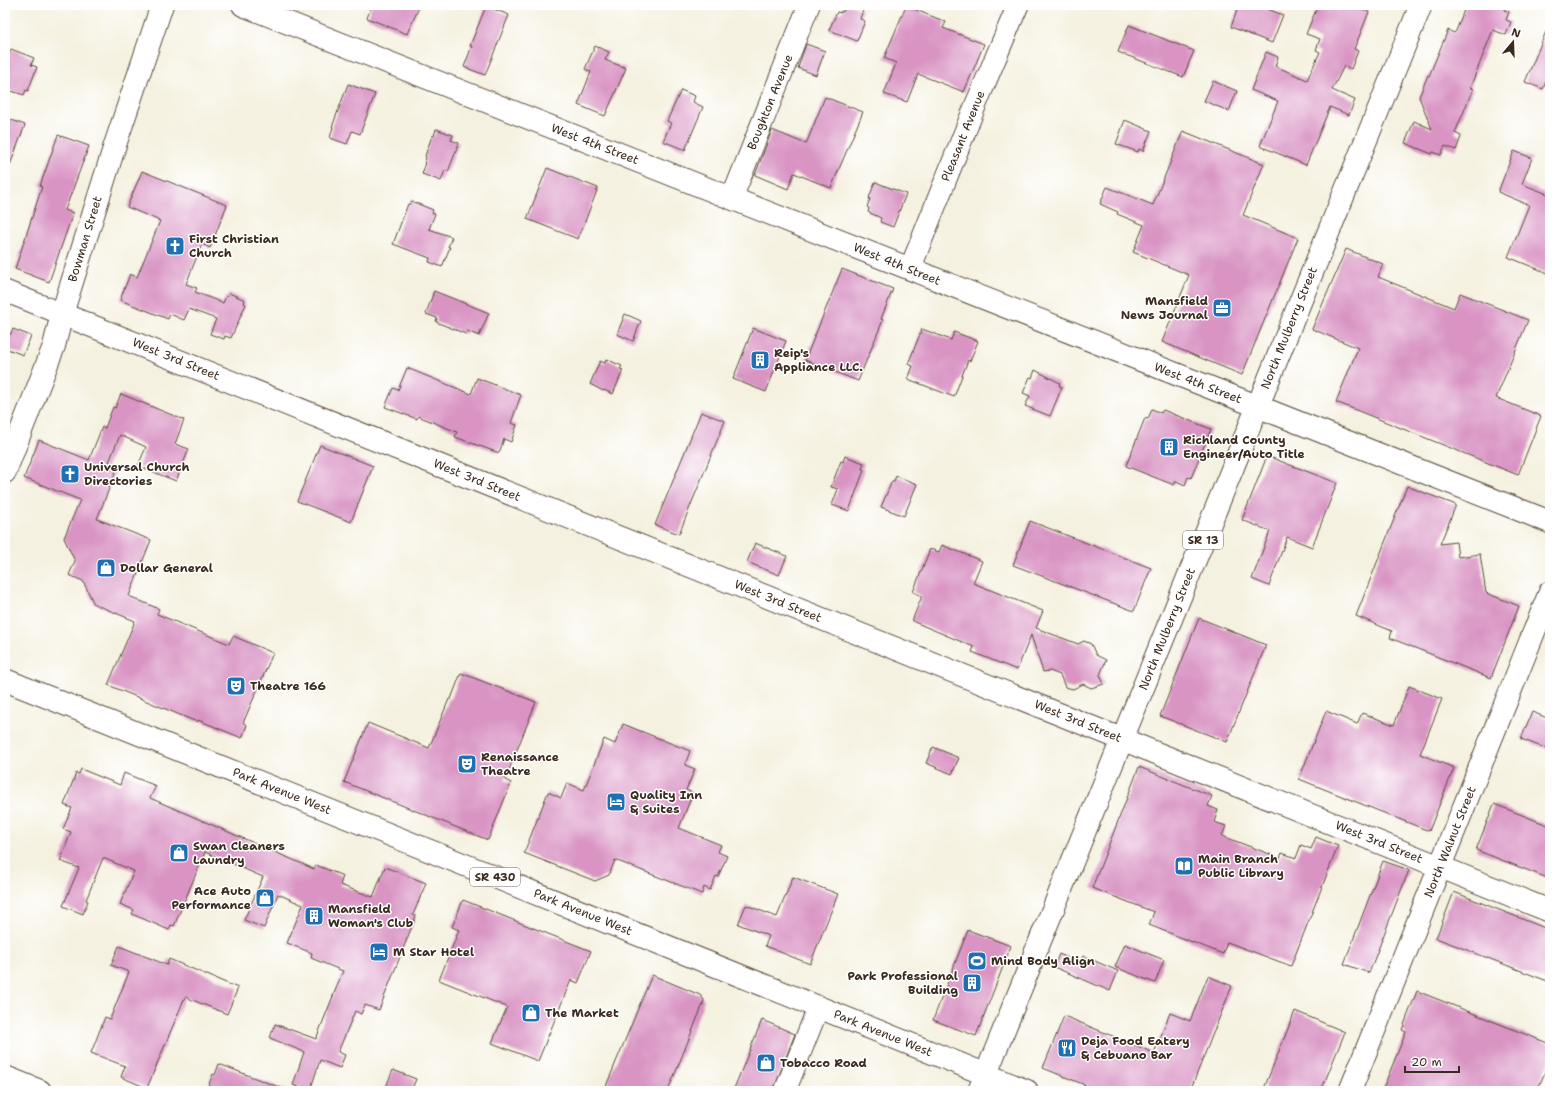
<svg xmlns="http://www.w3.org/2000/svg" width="1555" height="1096" font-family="'Shantell Sans',sans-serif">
	<rect width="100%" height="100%" fill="#fff"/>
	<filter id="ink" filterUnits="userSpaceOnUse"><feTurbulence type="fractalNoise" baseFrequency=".025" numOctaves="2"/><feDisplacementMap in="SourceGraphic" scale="8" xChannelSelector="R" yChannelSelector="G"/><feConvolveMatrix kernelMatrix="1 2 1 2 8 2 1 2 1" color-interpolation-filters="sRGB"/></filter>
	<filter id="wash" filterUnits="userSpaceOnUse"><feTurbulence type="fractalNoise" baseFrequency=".012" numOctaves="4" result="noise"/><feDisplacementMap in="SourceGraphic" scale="16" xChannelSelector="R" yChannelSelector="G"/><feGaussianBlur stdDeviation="0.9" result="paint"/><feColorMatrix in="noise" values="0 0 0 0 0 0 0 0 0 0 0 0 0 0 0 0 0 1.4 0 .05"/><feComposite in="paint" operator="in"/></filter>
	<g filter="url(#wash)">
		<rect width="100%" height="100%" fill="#f5f1e0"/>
		<g id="blocks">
			<g fill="#d994c4">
				<polygon points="372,5 420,5 407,34 367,18"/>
				<polygon points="846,5 851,5 863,10 860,19 865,21 857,41 829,30 837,12 841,13 841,11 843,12"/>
				<polygon points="1239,5 1257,5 1283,15 1272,43 1231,27"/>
				<polygon points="1318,5 1352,5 1369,12 1354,49 1358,51 1351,69 1344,66 1332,90 1355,100 1349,115 1330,107 1306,165 1260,146 1278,101 1251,90 1266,52 1278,57 1275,66 1307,80 1320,52 1316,50 1320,39 1306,34"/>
				<polygon points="1466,5 1506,5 1504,10 1509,12 1506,20 1511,22 1506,35 1493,30 1470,88 1473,89 1455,133 1461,136 1461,137 1456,150 1445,146 1441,155 1433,152 1432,154 1405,143 1414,121 1432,129 1419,97 1428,75 1429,76 1448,30 1454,33 1456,31"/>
				<polygon points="486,6 509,15 485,75 464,67 472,46 470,46"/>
				<polygon points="906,6 946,22 943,28 984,44 964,92 918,74 907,102 884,94 896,63 884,58"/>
				<polygon points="1550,22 1550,72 1543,89 1525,82"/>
				<polygon points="1129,25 1194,51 1183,77 1118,52"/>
				<polygon points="806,44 825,51 816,75 798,68"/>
				<polygon points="595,46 609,52 605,60 626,68 605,116 578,105 591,72 585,69"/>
				<polygon points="11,49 34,58 31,65 37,67 28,91 26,90 24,95 5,89 5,56 8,57"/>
				<polygon points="1213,81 1237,91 1229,111 1204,101"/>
				<polygon points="348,84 375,94 360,134 352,131 347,144 330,138 333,127 332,127"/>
				<polygon points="681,90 695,96 693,102 703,107 685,150 663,141 671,123 667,121"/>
				<polygon points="825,97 863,112 831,188 794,173 788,189 755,175 772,130 806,144"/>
				<polygon points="9,119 25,125 7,173 5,173 5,130"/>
				<polygon points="1125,120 1151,131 1143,151 1139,149 1138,152 1116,144"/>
				<polygon points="436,129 453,135 451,140 459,143 448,172 445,170 441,181 422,174 425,165 424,165 426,157 425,156 432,136 434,136"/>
				<polygon points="1183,131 1264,164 1243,215 1298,238 1242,375 1162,342 1189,275 1133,252 1144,225 1117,214 1118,212 1100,204 1107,187 1153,205"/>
				<polygon points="58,135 89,146 65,210 73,213 49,282 15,269 42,187 40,186"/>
				<polygon points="1514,151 1532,158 1522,184 1550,195 1550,274 1508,257 1529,205 1498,192"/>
				<polygon points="547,168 598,188 578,239 527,219"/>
				<polygon points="142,171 227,205 210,248 202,244 186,284 197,288 195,292 223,303 226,296 227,297 229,293 245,300 244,303 246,304 231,338 225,336 224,339 210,334 216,319 189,309 184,320 170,314 168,319 120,300 130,274 137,277 160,221 127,207"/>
				<polygon points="875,182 906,194 893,227 880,222 881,218 868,212 869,208 867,207 870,199 869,198"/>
				<polygon points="411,201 433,210 432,213 435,214 429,229 452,237 448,247 450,247 442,267 429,262 430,258 393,244 408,204 410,204"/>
				<polygon points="1346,249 1383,264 1378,277 1454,308 1460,293 1528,320 1496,398 1541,416 1518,475 1336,402 1358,348 1312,329"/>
				<polygon points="842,269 893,289 881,319 883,320 858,381 805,360"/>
				<polygon points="434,291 489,313 479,336 467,331 466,334 436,322 437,318 426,314"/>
				<polygon points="625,314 641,321 633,341 617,334"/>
				<polygon points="753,328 786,341 766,392 733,379"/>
				<polygon points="13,329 31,336 23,355 5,348 5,333 10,335"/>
				<polygon points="922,329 951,340 954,332 978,341 970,361 968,360 954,397 908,379 913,366 908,364"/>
				<polygon points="606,359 622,366 620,369 623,370 613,394 604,390 603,391 590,384 600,361 605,363"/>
				<polygon points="407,368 471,394 477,378 521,395 511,423 517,425 511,442 504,439 499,453 455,437 457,432 418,416 417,419 385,407 393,388 398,390"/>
				<polygon points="1035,370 1060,383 1059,386 1062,387 1050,416 1025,406 1030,396 1023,393 1030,377 1032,378"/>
				<polygon points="121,394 184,420 175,444 189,449 176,481 138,466 146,447 120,435 107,467 116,471 97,519 151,540 129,596 159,609 157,614 229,644 233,636 273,653 243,723 247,725 242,738 198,720 197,722 108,685 135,621 94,604 83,581 69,575 75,561 64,538 80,500 24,478 39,440 89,460 102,427 105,428 113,407 115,408"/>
				<polygon points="1152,409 1161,413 1163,410 1211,429 1191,478 1188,477 1185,485 1176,481 1174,485 1126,466 1145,418 1148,419"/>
				<polygon points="701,412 725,421 679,534 655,525"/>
				<polygon points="320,445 373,466 351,522 297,501"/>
				<polygon points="845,456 864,463 862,469 864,470 849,511 832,505 838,489 831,487 841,461 843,462"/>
				<polygon points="1267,456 1337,483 1312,547 1287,537 1269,586 1252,579 1270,531 1242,520"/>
				<polygon points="896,476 917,484 904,516 881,507 892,481 894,481"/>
				<polygon points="1407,486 1456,505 1440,544 1456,542 1458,557 1480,554 1486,593 1519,606 1491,678 1390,638 1392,631 1356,616"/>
				<polygon points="1030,521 1151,568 1134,611 1013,565"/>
				<polygon points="755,543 787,556 779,575 747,562"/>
				<polygon points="942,545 982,561 973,583 1043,611 1036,628 1078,644 1084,641 1091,644 1096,655 1106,660 1100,675 1104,684 1091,688 1083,684 1073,689 1065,687 1060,675 1050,671 1043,672 1031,635 1017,670 972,652 974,647 912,621 922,596 913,592 930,549 939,552"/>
				<polygon points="1199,618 1266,645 1227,742 1160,716"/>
				<polygon points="461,673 536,702 505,780 511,783 488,840 344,782 368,723 429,748 449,699 451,699"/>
				<polygon points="1409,686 1442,699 1420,754 1454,768 1429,831 1299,779 1326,711 1357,724 1362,713 1394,725"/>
				<polygon points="1532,712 1550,719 1550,750 1521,739"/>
				<polygon points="623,724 690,751 685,765 695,769 686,790 693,793 679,828 721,845 718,852 727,856 718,877 716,876 710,890 704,887 702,894 615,860 609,875 595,881 524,853 548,792 561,798 567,783 584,790 604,739 615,744"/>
				<polygon points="933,747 959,758 952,774 926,763"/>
				<polygon points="1139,767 1212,796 1208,806 1218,810 1214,822 1226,826 1222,836 1280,858 1282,853 1296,858 1301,845 1311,849 1316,837 1338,846 1291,966 1227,942 1223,954 1149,925 1154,912 1092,888"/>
				<polygon points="81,769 120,785 124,773 156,786 150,798 314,869 316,865 343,876 340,885 373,897 385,867 426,883 413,915 416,916 379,1010 365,1005 361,1014 355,1011 338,1052 345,1055 340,1068 320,1060 310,1091 293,1085 304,1052 270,1038 275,1024 316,1039 343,971 311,958 312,953 287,943 303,905 278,894 264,928 244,920 263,877 205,852 174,926 171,925 169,930 132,914 134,910 120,904 134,871 103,858 86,900 88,901 83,914 63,906 79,868 60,861 71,832 63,829 72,808 64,805 76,773 79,774"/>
				<polygon points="1494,804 1550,826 1550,879 1476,850"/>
				<polygon points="1383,861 1409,870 1369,973 1344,964"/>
				<polygon points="793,877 838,894 810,964 765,946 769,936 738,924 746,905 777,917"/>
				<polygon points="1454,892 1550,930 1550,982 1436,938"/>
				<polygon points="463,900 591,951 578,983 571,980 538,1061 492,1043 507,1007 439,980 459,930 452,927"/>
				<polygon points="968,930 1011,946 976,1036 933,1020"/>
				<polygon points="1125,944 1164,960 1155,983 1115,967"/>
				<polygon points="119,946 167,965 169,959 238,988 227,1014 185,997 147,1088 121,1077 125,1066 91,1053 105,1017 110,1019 129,972 111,965"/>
				<polygon points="1059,954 1080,963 1083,956 1118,971 1110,991 1054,967"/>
				<polygon points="652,975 700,995 704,1000 703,1004 668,1091 604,1091"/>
				<polygon points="1208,976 1232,986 1190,1091 1100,1091 1043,1068 1064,1016 1154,1053 1170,1013 1190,1021"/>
				<polygon points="1417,991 1550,1044 1550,1060 1537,1091 1382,1091 1406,1032 1402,1030"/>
				<polygon points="1295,1011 1345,1032 1321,1091 1263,1091"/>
				<polygon points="762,1020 795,1034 773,1091 733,1091"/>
				<polygon points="219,1064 286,1090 285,1091 206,1091 213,1074 215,1075"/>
				<polygon points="393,1070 416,1079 411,1091 384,1091"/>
			</g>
		</g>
	</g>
	<g filter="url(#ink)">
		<use href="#blocks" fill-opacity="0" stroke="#57483b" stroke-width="1"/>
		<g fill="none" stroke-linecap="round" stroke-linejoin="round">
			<defs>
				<g id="minor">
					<polyline points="732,198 809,5"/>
					<polyline points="910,269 976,104 1018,5"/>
					<polyline points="5,291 62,314"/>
					<polyline points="785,1091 818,1008"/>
				</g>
				<g id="tertiary">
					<polyline points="62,314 1550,911"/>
					<polyline points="5,472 54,346 62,314 115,145 162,5"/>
					<polyline points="5,1077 40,1091"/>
					<polyline points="1350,1091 1550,592"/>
				</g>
				<polyline id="secondary" points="243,5 1550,522"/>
				<polyline id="primary" points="5,680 1027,1091"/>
				<polyline id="trunk" points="979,1091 1421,5"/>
			</defs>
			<use href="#minor" stroke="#57483b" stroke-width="23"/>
			<use href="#tertiary" stroke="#57483b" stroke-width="24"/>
			<use href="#secondary" stroke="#57483b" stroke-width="24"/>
			<use href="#primary" stroke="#57483b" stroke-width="24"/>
			<use href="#trunk" stroke="#57483b" stroke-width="24"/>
			<use href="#minor" stroke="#fff" stroke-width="21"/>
			<use href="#tertiary" stroke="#fff" stroke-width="22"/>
			<use href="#secondary" stroke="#fff" stroke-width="22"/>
			<use href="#primary" stroke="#fff" stroke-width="22"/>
			<use href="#trunk" stroke="#fff" stroke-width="22"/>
		</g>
	</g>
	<defs>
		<symbol id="church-square" viewBox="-11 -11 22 22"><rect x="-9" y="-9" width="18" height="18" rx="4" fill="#1f6fb2" stroke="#fff"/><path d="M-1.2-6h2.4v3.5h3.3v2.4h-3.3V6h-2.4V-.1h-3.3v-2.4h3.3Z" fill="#fff"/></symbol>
		<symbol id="office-square" viewBox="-11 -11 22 22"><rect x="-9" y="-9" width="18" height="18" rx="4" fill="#1f6fb2" stroke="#fff"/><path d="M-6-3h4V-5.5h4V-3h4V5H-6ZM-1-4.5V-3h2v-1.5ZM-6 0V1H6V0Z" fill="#fff"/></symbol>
		<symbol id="building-square" viewBox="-11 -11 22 22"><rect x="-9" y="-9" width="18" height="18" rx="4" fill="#1f6fb2" stroke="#fff"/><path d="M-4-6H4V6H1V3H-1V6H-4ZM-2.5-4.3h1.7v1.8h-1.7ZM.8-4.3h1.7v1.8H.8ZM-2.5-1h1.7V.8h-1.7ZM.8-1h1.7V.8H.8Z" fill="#fff"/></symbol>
		<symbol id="shop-square" viewBox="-11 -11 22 22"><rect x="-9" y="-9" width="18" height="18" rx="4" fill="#1f6fb2" stroke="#fff"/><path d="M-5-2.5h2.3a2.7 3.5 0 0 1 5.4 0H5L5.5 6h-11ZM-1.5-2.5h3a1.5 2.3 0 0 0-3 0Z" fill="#fff"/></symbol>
		<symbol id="theatre-square" viewBox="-11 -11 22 22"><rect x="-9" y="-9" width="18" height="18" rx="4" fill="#1f6fb2" stroke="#fff"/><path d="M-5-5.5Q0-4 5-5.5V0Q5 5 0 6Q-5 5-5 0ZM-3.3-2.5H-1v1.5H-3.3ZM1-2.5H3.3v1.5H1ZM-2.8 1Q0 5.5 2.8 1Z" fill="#fff"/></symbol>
		<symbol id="hotel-square" viewBox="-11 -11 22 22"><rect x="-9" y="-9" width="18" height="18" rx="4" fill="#1f6fb2" stroke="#fff"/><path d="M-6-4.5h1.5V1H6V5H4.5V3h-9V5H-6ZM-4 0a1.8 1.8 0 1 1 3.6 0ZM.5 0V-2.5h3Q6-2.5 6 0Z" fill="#fff"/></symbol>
		<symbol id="library-square" viewBox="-11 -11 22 22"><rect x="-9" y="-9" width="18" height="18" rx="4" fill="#1f6fb2" stroke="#fff"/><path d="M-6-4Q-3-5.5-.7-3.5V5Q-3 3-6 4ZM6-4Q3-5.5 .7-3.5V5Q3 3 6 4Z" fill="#fff"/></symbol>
		<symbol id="stadium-square" viewBox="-11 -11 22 22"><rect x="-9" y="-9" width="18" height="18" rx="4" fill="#1f6fb2" stroke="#fff"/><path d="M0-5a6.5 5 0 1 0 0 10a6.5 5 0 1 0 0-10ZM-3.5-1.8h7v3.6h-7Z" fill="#fff"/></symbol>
		<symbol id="restaurant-square" viewBox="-11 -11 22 22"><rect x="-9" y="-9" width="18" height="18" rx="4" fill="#1f6fb2" stroke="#fff"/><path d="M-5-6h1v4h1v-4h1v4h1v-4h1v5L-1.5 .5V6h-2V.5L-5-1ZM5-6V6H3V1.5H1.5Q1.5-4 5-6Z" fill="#fff"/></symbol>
	</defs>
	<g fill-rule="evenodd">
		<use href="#church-square" x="164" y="235" width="22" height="22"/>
		<use href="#office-square" x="1211" y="297" width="22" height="22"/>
		<use href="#building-square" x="749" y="349" width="22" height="22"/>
		<use href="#building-square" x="1158" y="436" width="22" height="22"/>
		<use href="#church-square" x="59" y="463" width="22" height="22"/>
		<use href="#shop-square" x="95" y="557" width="22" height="22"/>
		<use href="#theatre-square" x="225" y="675" width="22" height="22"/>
		<use href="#theatre-square" x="456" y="753" width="22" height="22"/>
		<use href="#hotel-square" x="605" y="791" width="22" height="22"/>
		<use href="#shop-square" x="168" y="842" width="22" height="22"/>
		<use href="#library-square" x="1173" y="855" width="22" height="22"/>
		<use href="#shop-square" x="254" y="887" width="22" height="22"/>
		<use href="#building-square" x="303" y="905" width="22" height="22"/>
		<use href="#hotel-square" x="368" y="941" width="22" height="22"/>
		<use href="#stadium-square" x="966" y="950" width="22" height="22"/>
		<use href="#building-square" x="961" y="972" width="22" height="22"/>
		<use href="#shop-square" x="520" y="1002" width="22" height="22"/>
		<use href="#restaurant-square" x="1056" y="1037" width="22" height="22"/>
		<use href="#shop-square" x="755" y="1052" width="22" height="22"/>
	</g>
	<g text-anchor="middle" stroke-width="3" stroke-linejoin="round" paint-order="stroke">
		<g fill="#fff" stroke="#766a62" stroke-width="1">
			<rect x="1183" y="531" width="40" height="18" rx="3"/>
			<rect x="470" y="868" width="50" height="18" rx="3"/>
		</g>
		<g font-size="11" font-weight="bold" fill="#3b2a1e">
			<text x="1203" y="544">SR 13</text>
			<text x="495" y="881">SR 430</text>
		</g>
		<g font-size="12" fill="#3b2a1e" stroke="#fff">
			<text transform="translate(770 102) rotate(-68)" y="4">Boughton Avenue</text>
			<text transform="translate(963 136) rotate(-68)" y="4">Pleasant Avenue</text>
			<text transform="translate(595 144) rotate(21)" y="4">West 4th Street</text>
			<text transform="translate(85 239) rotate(-73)" y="4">Bowman Street</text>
			<text transform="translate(897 264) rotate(22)" y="4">West 4th Street</text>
			<text transform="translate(1289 328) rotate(-68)" y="4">North Mulberry Street</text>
			<text transform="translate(176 359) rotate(22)" y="4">West 3rd Street</text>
			<text transform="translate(1198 383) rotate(21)" y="4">West 4th Street</text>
			<text transform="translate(477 480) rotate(22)" y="4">West 3rd Street</text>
			<text transform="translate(778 601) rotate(22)" y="4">West 3rd Street</text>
			<text transform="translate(1167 629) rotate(-68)" y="4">North Mulberry Street</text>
			<text transform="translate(1078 721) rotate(22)" y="4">West 3rd Street</text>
			<text transform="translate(282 791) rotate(22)" y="4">Park Avenue West</text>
			<text transform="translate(1379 842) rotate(22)" y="4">West 3rd Street</text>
			<text transform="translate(1450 842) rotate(-68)" y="4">North Walnut Street</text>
			<text transform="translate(583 912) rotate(22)" y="4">Park Avenue West</text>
			<text transform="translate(883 1033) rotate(22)" y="4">Park Avenue West</text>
		</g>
		<g font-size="12" font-weight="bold" fill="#3b2a1e" stroke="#fff" text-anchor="start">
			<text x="189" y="243">First Christian<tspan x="189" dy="14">Church</tspan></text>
			<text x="1208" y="305" text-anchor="end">Mansfield<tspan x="1208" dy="14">News Journal</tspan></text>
			<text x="774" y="357">Reip's<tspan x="774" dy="14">Appliance LLC.</tspan></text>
			<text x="1183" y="444">Richland County<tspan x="1183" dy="14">Engineer/Auto Title</tspan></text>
			<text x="84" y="471">Universal Church<tspan x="84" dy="14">Directories</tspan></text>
			<text x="120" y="572">Dollar General</text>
			<text x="250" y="690">Theatre 166</text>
			<text x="481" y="761">Renaissance<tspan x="481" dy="14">Theatre</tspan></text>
			<text x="630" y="799">Quality Inn<tspan x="630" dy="14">&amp; Suites</tspan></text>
			<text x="193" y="850">Swan Cleaners<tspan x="193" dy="14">Laundry</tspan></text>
			<text x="1198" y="863">Main Branch<tspan x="1198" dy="14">Public Library</tspan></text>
			<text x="251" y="895" text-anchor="end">Ace Auto<tspan x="251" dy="14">Performance</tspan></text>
			<text x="328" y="913">Mansfield<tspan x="328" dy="14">Woman's Club</tspan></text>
			<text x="393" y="956">M Star Hotel</text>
			<text x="991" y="965">Mind Body Align</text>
			<text x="958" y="980" text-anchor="end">Park Professional<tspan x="958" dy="14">Building</tspan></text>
			<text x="545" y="1017">The Market</text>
			<text x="1081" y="1045">Deja Food Eatery<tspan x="1081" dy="14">&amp; Cebuano Bar</tspan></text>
			<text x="780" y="1067">Tobacco Road</text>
		</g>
	</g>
	<rect width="1555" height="1096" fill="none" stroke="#fff" stroke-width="20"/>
	<g transform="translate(1513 42) rotate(19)" stroke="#ffffff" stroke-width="3" paint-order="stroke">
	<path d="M0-3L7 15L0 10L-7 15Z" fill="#3b2a1e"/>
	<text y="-6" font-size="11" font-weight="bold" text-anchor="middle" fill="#3b2a1e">N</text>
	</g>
	<path d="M1405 1066v6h54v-6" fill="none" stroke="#3b2a1e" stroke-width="2"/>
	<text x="1411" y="1066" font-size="12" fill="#3b2a1e" stroke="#ffffff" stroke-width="3" paint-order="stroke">20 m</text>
</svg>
